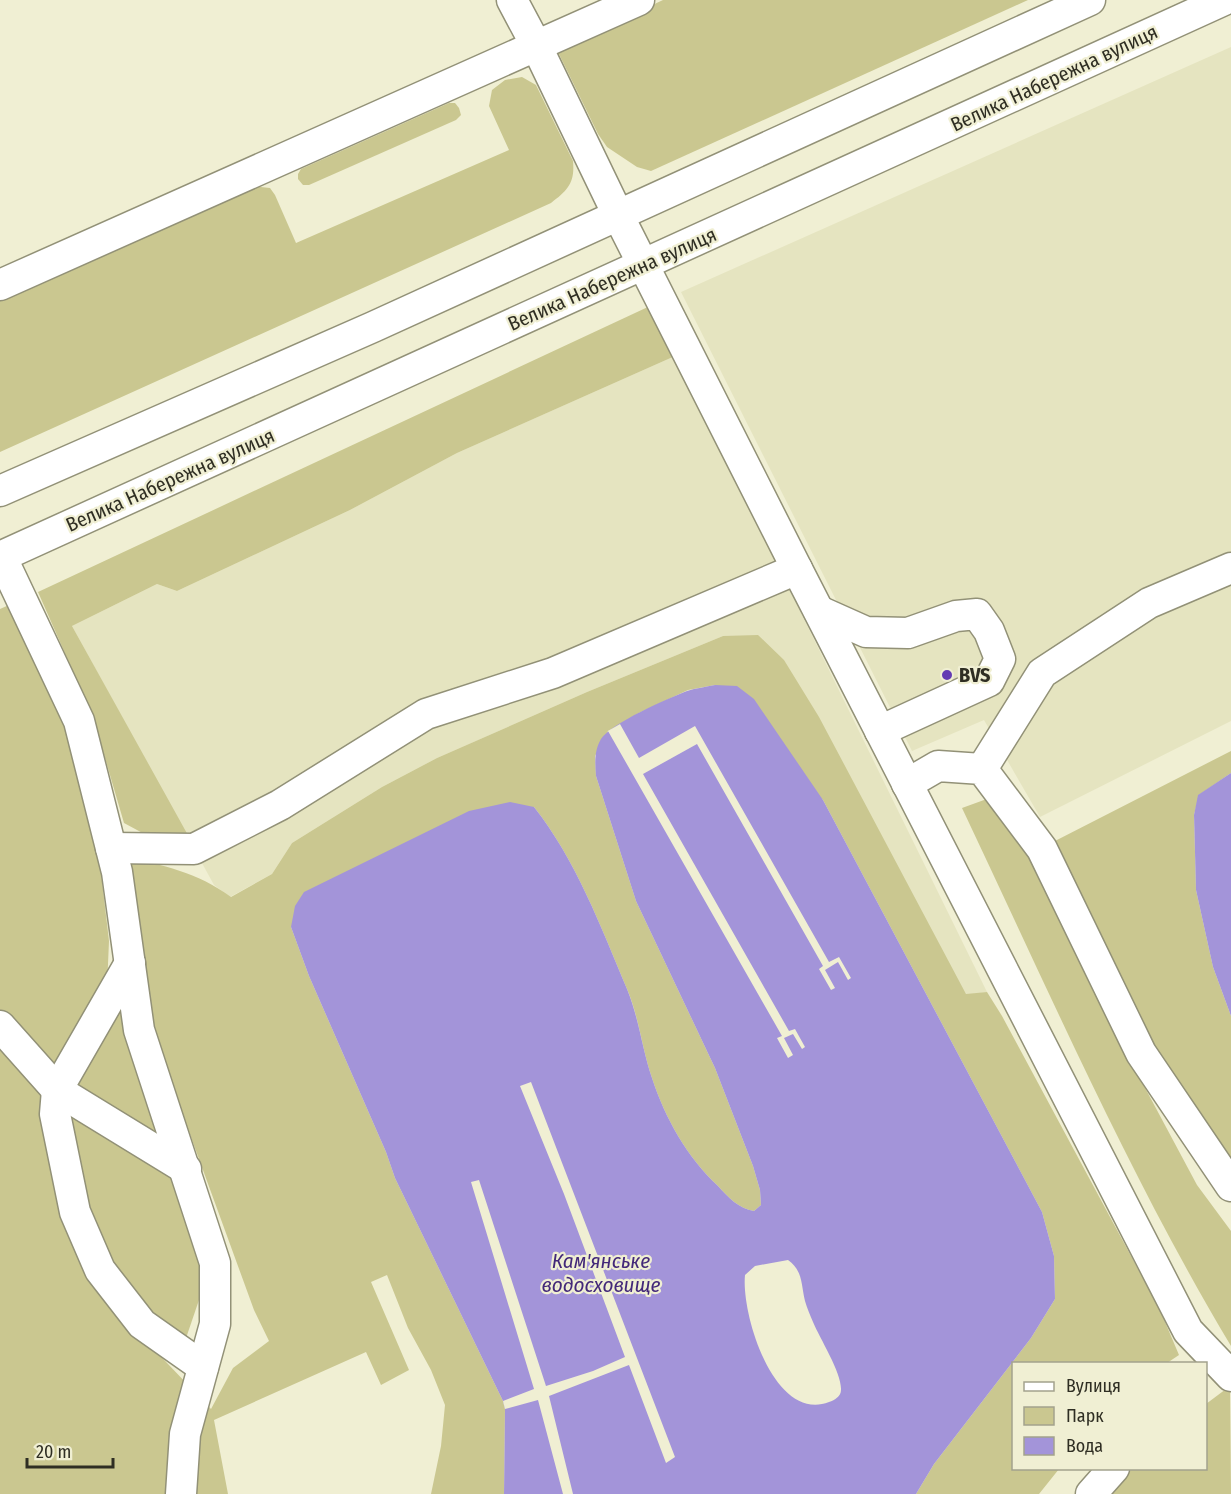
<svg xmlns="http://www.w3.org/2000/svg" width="1231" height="1494" font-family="'Fira Sans Condensed',sans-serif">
	<rect width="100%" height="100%" fill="#f0efd3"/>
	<g fill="#e5e4c0">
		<polygon points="1231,47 1231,721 1040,817 984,720 912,751 681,292"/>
		<polygon points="675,356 987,992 966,995 935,940 723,636 587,692 437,758 382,787 292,843 272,874 230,897 214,885 72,626 157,584 177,591 350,510 457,453"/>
	</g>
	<g fill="#cac790">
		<polygon points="663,0 1028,0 651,171 637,167 607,147 598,134 557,50"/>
		<path d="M 522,77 L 536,85 L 573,161 C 575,183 568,190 551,203 L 0,452 L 0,299 L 252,186 L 270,188 L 275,195 L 296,243 L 509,150 L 489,106 L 492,90 L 505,80 Z"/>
		<polygon points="449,103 455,103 459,108 461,115 456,120 309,185 303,185 298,179 298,174 301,169"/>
		<polygon points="650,306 675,356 457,453 350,510 177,591 157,584 72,626 189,837 150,837 124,823 93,717 38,592"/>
		<path d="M 9,605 L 66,720 L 94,813 L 109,941 L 107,987 L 46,1101 L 125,1319 L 211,1409 L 233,1368 L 269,1341 L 254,1310 L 160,1052 L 135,942 L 123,857 C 163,865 197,872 231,897 L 272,874 L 292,843 L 382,787 L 437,758 L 587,692 L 723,636 L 758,635 L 784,660 L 819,717 L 966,994 L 987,992 L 1002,1016 L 1160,1310 L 1179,1355 L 1167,1363 L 1014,1364 L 1014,1468 L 1059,1469 L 1039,1494 L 916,1494 L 934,1464 L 1031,1338 L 1055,1299 L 1054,1256 L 1042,1212 L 823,800 L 715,685 L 688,690 L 639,713 L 608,731 L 595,756 L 596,776 L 636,901 L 715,1068 L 753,1166 L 760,1190 L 761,1205 L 754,1211 C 739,1209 728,1197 718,1186 C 687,1157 665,1118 652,1078 C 642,1049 639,1017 627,989 C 601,927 576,860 534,807 L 291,927 L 309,976 L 386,1152 L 395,1178 L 503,1401 L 505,1409 L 504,1494 L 431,1494 L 441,1446 L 445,1405 L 431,1370 L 408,1328 L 387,1275 L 371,1282 L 409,1370 L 381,1385 L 366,1352 L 214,1420 L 228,1494 L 0,1494 L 0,609 Z"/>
		<polygon points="1231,751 1231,773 1199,795 1194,815 1196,890 1213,967 1231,1016 1231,1166 1148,1047 1059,860 1055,841"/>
		<path d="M 995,796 L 1013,825 L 1128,1056 L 1197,1185 L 1231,1231 L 1231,1346 C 1128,1174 1048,989 962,808 Z"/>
		<polygon points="116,1008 130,1028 205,1252 199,1300 184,1344 149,1319 104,1265 62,1109"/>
		<polygon points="1230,1386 1231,1494 1104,1494 1132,1469 1206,1468 1206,1404"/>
	</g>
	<g fill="#a394d9" fill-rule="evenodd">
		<path d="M 715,685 L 737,686 L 754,699 L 823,800 L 1042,1212 L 1054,1256 L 1055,1299 L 1031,1338 L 934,1464 L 916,1494 L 504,1494 L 505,1409 L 503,1401 L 395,1178 L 386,1152 L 309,976 L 291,927 L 295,906 L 304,892 L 469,811 L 510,802 L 534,807 C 576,860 601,927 627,989 C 639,1018 642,1049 652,1078 C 665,1118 687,1157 718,1186 C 728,1197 739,1209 754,1211 L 761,1205 L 760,1190 L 753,1166 L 715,1068 L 636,901 L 596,776 C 595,763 594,751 601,739 C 611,723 669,698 687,691 C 696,688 706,687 715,685 ZM 788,1260 C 803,1271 801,1284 805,1301 C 807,1308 810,1315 813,1322 C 820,1339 842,1373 841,1390 C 841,1396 835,1400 829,1402 C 774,1423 741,1314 745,1275 L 755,1266 Z"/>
		<polygon points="1231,773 1231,1016 1213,967 1196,890 1194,815 1198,795"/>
	</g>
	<g fill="#f0efd3">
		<polygon points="620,724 639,758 695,726 829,962 839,957 851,978 848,980 838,962 825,970 835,988 831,990 819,969 823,966 697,744 643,774 789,1031 795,1029 805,1047 802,1049 793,1034 784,1038 793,1055 788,1058 777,1038 782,1036 608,731"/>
		<polygon points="531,1082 675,1457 666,1463 629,1365 549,1396 573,1494 563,1494 538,1400 505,1409 503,1401 534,1389 471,1182 479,1180 546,1386 593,1371 625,1357 564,1194 520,1086"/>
	</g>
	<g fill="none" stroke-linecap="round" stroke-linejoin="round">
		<defs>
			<g id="minor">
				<polyline points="512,0 537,47 618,215 797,569 1188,1331 1231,1376"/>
				<polyline points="0,285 639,0"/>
				<polyline points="0,491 373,327 1090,0"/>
				<polyline points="1,556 79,721 117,872 139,1030 215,1263 215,1324 185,1434 181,1494"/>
				<polyline points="0,557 1224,0"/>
				<polyline points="819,611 866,632 908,633 956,616 977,614 989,631 1000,659 989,681 880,731"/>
				<polyline points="982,769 1042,673 1149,603 1231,568"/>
				<polyline points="907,784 938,766 982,769 1042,849 1141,1053 1231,1186"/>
				<polyline points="111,848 194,849 280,805 426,714 553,673 797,569"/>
				<polyline points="130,963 57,1090 55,1114 75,1212 100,1270 142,1324 203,1367"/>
				<polyline points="0,1026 57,1090 186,1169"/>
				<polyline points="1091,1494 1114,1468"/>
			</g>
		</defs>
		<use href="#minor" stroke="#929177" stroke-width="33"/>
		<use href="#minor" stroke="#fff" stroke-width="30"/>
	</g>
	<circle fill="#643bb3" stroke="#f0efd3" stroke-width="2" cx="947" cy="675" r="6"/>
	<g text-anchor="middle" stroke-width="4.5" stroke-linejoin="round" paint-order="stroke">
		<g font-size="20" fill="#2f2e23" stroke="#f0efd3">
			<text transform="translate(1054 78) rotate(-25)" y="7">Велика Набережна вулиця</text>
			<text transform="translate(612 279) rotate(-24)" y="7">Велика Набережна вулиця</text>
			<text transform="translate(170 480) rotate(-24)" y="7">Велика Набережна вулиця</text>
		</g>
		<g font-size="20" font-weight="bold" fill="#2f2e23" stroke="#f0efd3" text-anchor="start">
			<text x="959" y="682">BVS</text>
		</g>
		<g font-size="21" font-style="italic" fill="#432879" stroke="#f0efd3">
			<text x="601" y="1268">Кам'янське<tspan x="601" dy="24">водосховище</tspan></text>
		</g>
	</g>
	<rect x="1012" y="1362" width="195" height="108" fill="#f0efd3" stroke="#a3a28d" stroke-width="1.5"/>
	<rect x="1024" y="1382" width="30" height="9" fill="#ffffff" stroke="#a3a28d" stroke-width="1.5"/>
	<text x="1066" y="1392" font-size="18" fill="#2f2e23">Вулиця</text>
	<rect x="1024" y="1407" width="30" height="18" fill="#cac790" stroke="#a3a28d" stroke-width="1.5"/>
	<text x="1066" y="1422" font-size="18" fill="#2f2e23">Парк</text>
	<rect x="1024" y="1437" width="30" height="18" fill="#a394d9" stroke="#a3a28d" stroke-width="1.5"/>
	<text x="1066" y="1452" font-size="18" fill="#2f2e23">Вода</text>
	<path d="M27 1458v9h86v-9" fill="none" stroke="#2f2e23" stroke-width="3"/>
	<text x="36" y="1458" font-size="18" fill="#2f2e23" stroke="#f0efd3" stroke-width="4.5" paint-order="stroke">20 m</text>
</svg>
